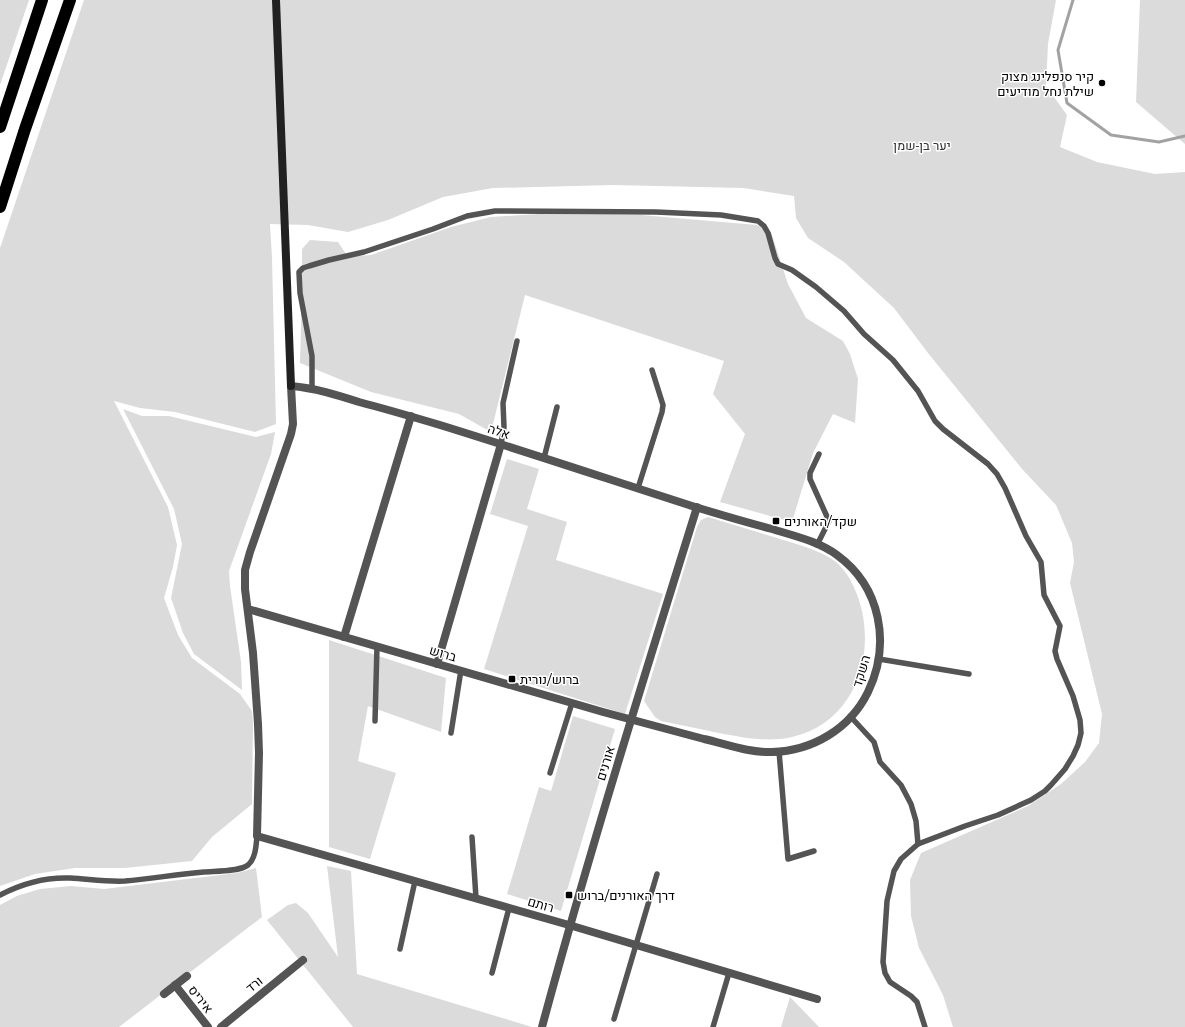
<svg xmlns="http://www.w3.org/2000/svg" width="1185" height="1027" font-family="Ubuntu,Heebo,sans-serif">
	<rect width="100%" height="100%" fill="#fff"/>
	<g fill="#dbdbdb">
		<polygon points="0,0 29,0 0,85"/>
		<polygon points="84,0 1056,0 1048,44 1046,86 1067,115 1060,147 1097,162 1155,174 1185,172 1185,1027 953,1027 943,995 919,948 911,916 910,880 921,853 1028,806 1061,784 1085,762 1099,743 1102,714 1070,583 1074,562 1072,543 1056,505 1022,469 928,353 894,308 844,262 808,238 796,218 794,196 744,188 613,185 493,188 443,197 388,220 348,232 308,225 270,224 272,258 276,424 255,432 175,412 140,408 114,401 168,507 177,545 173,567 164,598 178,635 192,658 240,694 252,711 253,723 252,804 212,837 192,861 125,868 75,868 35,874 0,886 0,248"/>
		<polygon points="1140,0 1185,0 1185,144 1136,102"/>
		<polygon points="538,214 641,215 757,225 771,232 788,284 806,318 843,341 850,354 858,379 855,423 833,414 813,453 792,522 720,502 745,434 713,394 724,361 525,295 491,432 459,414 371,392 300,363 302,289 302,249 310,240 338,242 348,257 371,255 451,227 491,217"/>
		<polygon points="123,409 142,416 169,416 256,437 275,432 271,454 229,571 230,586 241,662 242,690 194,654 183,633 171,598 182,544 174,509"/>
		<polygon points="507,459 539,469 527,509 567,522 556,560 663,594 625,714 484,669 528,526 490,514"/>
		<path d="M 708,517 C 731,524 754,531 777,538 C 795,544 821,550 836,562 C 848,572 854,586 859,600 C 877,656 854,723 792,737 C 765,743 741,737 714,732 C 697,728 679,725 661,721 L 655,717 L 644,701 L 697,527 L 701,520 Z"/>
		<polygon points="329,640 446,678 441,732 368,706 358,761 396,773 370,859 329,847"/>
		<polygon points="573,716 615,729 561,911 507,894 539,787 551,791"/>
		<polygon points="327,866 351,871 357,974 532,1027 353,1027 267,920 288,905 296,903 308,913 338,957"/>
		<polygon points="256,868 262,917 119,1027 0,1027 0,905 17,896 40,889 71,886 104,889 237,873"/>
		<polygon points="790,997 819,1027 781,1027"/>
	</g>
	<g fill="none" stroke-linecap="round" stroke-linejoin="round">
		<polyline stroke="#a2a2a2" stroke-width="3" points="1073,0 1058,50 1067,103 1111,135 1159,142 1185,136"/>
		<g stroke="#545454" stroke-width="5.5">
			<polyline points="312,389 312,356 300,293 299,272 303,268 309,266 329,260 364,252 433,229 467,216 495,211 656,212 721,215 758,221 764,226 768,233 775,258 778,264 792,270 816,287 844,311 864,334 893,360 918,391 935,421 943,429 988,464 997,474 1005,488 1026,536 1041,562 1044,595 1060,626 1055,651 1057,659 1073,696 1080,720 1081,733 1078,745 1073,756 1065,769 1051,785 1045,791 1031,800 998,815 965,826 918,844 901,859 894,871 887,901 883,962 885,973 890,982 911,996 917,1002 925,1027"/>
			<polyline points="501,444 504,427 503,403 517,341"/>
			<polyline points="544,458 557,407"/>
			<polyline points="638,488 662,412 663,405 652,370"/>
			<polyline points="817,545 829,521 810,479 810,473 819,454"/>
			<polyline points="879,659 969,674"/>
			<polyline points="850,716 874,742 880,762 901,785 911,804 916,821 918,844"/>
			<polyline points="375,721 377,646"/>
			<polyline points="451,733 461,670"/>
			<polyline points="779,751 788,859 814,851"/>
			<polyline points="550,773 572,703"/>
			<polyline points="472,837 476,898"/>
			<path d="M 0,895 C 21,884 46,877 70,878 C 89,879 106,882 125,881 C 151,879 177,874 204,872 C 215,871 239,872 248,865 C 256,858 256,845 257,836"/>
			<polyline points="400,949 415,881"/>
			<polyline points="492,973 509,908"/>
			<polyline points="614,1019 657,874"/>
			<polyline points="713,1027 729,973"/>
		</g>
		<g stroke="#545454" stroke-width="8">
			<path d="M 248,609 C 366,643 485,678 603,712 C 637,721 670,730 704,739 C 726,744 749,753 772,752 C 812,751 850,729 868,692 C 891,644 881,587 837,555 C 818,541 794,536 772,529 C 745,522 718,514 692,506 C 608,479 524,451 440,425 C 413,417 386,409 359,402 C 337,395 315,388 291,386 L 293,424 L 291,434 L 250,552 L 245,570 L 245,589 L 253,653 L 258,724 L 259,753 L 257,836 L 569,925 L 817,999"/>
			<polyline points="344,637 411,416"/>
			<polyline points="437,664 501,444"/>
			<polyline points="175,985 208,1027"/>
			<polyline points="164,994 187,976"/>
			<polyline points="221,1027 303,960"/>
			<path d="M 542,1027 C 589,853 643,680 697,507"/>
		</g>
		<polyline stroke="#212121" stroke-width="8" points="276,0 291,386"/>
		<g stroke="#000" stroke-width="12">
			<polyline points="0,127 42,0"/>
			<polyline points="0,207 25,129 70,0"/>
		</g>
	</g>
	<g fill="#000" stroke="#fff" stroke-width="1.5">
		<circle cx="1102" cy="83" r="4"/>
		<rect x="772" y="517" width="8" height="8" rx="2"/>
		<rect x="508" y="675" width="8" height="8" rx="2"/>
		<rect x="565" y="891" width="8" height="8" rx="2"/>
	</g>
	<g text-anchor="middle" stroke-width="3" stroke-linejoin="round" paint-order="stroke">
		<g font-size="13" fill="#000" stroke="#fff" text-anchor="start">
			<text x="1094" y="81" text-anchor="end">קיר סנפלינג מצוק<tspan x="1094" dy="15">שילת נחל מודיעים</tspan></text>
			<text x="784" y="526">שקד/האורנים</text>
			<text x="520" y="684">ברוש/נורית</text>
			<text x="577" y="900">דרך האורנים/ברוש</text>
		</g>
		<g font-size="13" fill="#323232" stroke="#fff">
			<text x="922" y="150">יער בן-שמן</text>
		</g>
		<g font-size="13" fill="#000" stroke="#fff">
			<text transform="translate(499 431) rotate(18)" y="5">אלה</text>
			<text transform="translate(443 653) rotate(16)" y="5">ברוש</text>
			<text transform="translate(861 671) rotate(-73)" y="5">השקד</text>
			<text transform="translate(605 763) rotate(-73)" y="5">אורנים</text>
			<text transform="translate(541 904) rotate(16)" y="5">רותם</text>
			<text transform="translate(254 984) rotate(-39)" y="5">ורד</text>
			<text transform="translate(201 999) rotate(52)" y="5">איריס</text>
		</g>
	</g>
</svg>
